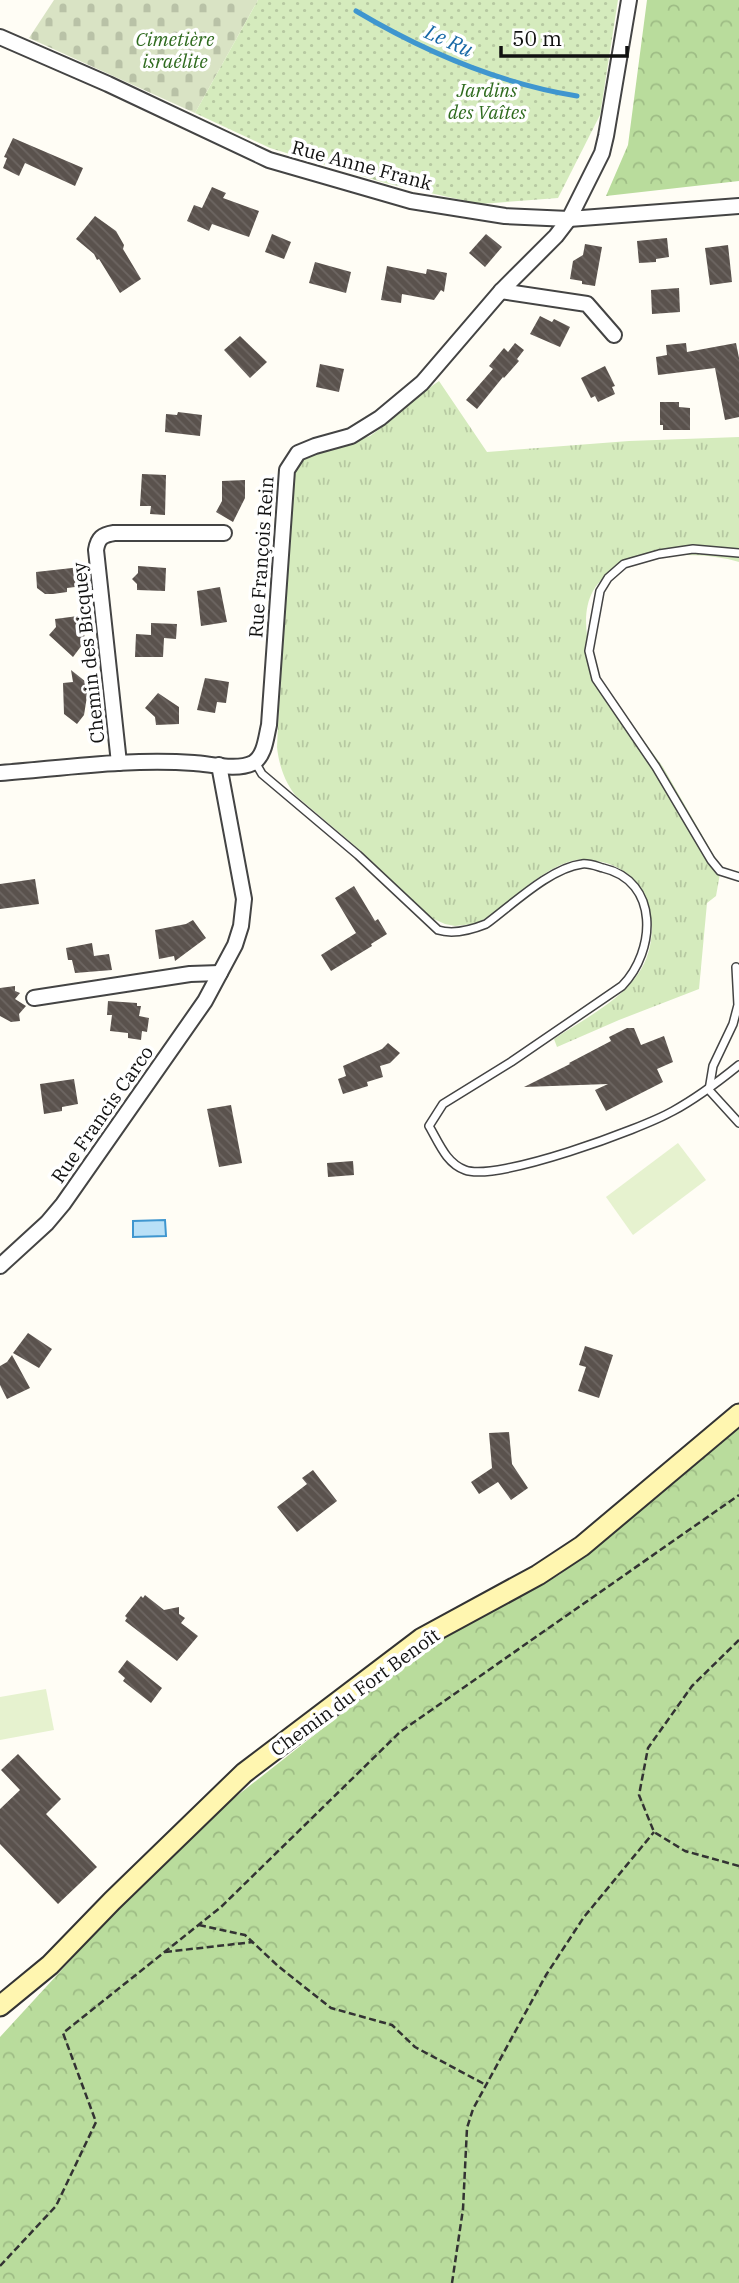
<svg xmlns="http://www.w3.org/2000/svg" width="739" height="2283" font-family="'IBM Plex Serif',serif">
	<defs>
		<pattern id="grass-tufts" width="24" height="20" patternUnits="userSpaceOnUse" patternTransform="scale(1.75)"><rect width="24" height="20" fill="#d5ebbd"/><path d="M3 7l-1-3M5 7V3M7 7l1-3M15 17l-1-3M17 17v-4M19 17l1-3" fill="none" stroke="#b6c8a1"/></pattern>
		<pattern id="forest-crowns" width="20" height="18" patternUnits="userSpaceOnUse" patternTransform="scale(1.75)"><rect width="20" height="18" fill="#b9dc9c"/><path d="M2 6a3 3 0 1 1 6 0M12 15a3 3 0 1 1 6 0" fill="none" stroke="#9ebc85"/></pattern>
		<pattern id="cemetery-stones" width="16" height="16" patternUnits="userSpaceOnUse" patternTransform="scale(1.75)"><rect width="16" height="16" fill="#d9e3c4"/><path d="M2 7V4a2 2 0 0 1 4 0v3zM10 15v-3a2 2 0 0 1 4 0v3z" fill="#b9c2a7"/></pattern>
		<pattern id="garden-dots" width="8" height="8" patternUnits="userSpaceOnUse" patternTransform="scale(1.75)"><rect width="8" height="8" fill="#d5ebbd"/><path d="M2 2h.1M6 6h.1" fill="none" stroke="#b6c8a1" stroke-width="1.8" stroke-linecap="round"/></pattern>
		<pattern id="building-back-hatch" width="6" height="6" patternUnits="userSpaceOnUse" patternTransform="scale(1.75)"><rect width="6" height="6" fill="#5a524d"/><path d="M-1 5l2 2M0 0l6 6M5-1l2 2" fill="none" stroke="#6d6662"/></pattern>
	</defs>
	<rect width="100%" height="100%" fill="#fffdf5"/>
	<path fill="url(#grass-tufts)" d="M 439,381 L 487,452 L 629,441 L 739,437 L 739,562 C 700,550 616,550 593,591 C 578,618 590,659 603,685 L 663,767 L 721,868 L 716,896 L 707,903 L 699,989 L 619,1020 L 557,1047 L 554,1039 C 582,1020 619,1002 638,974 C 665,936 652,873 602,862 C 594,861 585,858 576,860 C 544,866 511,902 483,920 L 473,924 L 455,926 L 445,924 L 429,917 L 361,851 L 295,795 C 284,780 279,765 277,747 L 291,460 L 370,436 L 389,422 L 406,404 Z"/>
	<g fill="url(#forest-crowns)">
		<polygon points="647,0 739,0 739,181 606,196 628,145"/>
		<polygon points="739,1426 739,2283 0,2283 0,2037 182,1839 425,1648 559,1575"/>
	</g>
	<polygon fill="url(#cemetery-stones)" points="54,0 258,0 195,113 29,38"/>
	<polygon fill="url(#garden-dots)" points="258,0 618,0 600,115 558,198 480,204 385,183 270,148 195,113"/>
	<g fill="#e6f2cf">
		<polygon points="678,1143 706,1180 633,1235 606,1197"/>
		<polygon points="46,1689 54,1730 0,1740 0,1697"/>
	</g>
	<polygon fill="#b9e0f7" stroke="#3f96cf" stroke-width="2" points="165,1220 166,1236 133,1237 133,1221"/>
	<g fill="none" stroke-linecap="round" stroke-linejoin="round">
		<path stroke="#3f96cf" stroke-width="5" d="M 356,11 C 425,52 497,83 577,96"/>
	</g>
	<g fill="url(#building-back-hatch)">
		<polygon points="13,138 83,168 75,186 25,163 19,176 3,168 7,158 4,157"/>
		<polygon points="212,187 226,193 223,198 259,211 249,237 212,224 209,231 187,221 194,205 202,208"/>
		<polygon points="95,216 116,231 124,245 123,249 141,279 120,293 99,259 97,260 94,254 76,239"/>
		<polygon points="272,234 291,242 284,259 265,252"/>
		<polygon points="486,234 502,247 485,267 469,253"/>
		<polygon points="667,238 669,257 656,259 656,262 639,263 637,241"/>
		<polygon points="585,244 602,247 595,286 582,284 582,281 570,279 573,261 583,255"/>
		<polygon points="728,245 732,282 710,285 705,248"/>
		<polygon points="315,262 351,272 346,293 309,283"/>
		<polygon points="387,266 426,274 427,269 447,273 444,292 441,290 434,300 402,294 401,303 381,300"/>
		<polygon points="679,288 680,312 652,314 651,290"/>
		<polygon points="540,316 552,322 554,319 570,327 560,347 530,334"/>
		<polygon points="240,336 267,362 250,378 224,350"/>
		<polygon points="515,343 524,350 517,359 519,361 504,378 503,377 477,409 466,400 493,369 489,366 504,348 508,352"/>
		<polygon points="686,343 687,352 736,343 739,358 739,417 725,420 715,368 658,375 656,357 667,355 666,345"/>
		<polygon points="320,364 344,369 339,392 316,387"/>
		<polygon points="605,366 615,386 612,387 615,394 598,402 595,396 591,398 581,378"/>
		<polygon points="660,402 679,402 679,407 690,408 690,430 663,430 663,425 660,425"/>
		<polygon points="178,412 202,415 200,436 165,432 166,414 177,415"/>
		<polygon points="142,474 166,475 165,515 150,514 151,506 140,506"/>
		<polygon points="245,480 245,498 233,522 216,512 222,501 222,481"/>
		<polygon points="138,566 166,568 165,591 137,590 137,584 132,579 138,573"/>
		<polygon points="81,567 83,586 67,588 67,592 53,594 45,594 37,588 36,572"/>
		<polygon points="220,587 227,622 201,626 197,591"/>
		<polygon points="78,616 80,625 83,624 85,641 73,657 49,635 56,627 55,619"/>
		<polygon points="151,623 177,624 176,639 164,638 163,657 135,657 136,634 151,635"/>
		<polygon points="71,670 91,686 88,690 84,715 77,724 64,714 63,683 73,682"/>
		<polygon points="205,678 229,682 226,703 217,702 215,713 197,710"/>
		<polygon points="158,693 179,707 179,724 156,725 155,717 145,708"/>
		<polygon points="35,879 39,904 0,909 0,884"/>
		<polygon points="354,886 375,921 378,919 387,934 371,944 372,946 331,971 321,955 356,933 335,898"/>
		<polygon points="193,920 206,938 175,961 174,956 159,959 155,930 186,924"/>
		<polygon points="92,943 94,956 109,954 112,970 75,973 72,960 68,960 66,948"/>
		<polygon points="15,986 15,991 20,993 15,999 26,1006 19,1014 20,1021 11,1022 0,1016 0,988"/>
		<polygon points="108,1001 137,1003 137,1006 141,1006 139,1016 149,1018 147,1032 142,1031 141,1040 128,1038 128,1033 110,1031 112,1015 107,1015"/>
		<polygon points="627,1028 634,1028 641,1045 664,1036 673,1062 657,1069 663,1082 606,1111 595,1090 608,1084 524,1087 570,1064 569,1063 611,1041 609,1037"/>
		<polygon points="388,1043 400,1053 390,1063 380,1066 383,1077 367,1082 368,1086 343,1094 338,1079 346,1076 343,1066 382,1049"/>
		<polygon points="74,1079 78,1104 62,1107 62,1111 44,1114 40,1084"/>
		<polygon points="231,1105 242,1163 219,1167 207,1109"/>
		<polygon points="353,1161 354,1175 328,1177 327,1163"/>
		<polygon points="28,1333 52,1349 39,1368 13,1353"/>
		<polygon points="585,1346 613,1355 599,1398 578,1391 586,1367 579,1365"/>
		<polygon points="12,1355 30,1388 7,1399 0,1385 0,1366 7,1362"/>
		<polygon points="509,1432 512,1464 528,1488 511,1500 498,1482 479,1494 471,1482 492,1468 489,1433"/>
		<polygon points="313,1470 337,1501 297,1532 277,1507 307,1484 302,1478"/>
		<polygon points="145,1595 164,1610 179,1607 179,1614 185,1618 181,1623 198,1636 177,1661 125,1621 127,1618 125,1616 141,1596 143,1598"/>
		<polygon points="127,1660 162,1688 151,1703 123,1681 125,1678 118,1672"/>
		<polygon points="18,1754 61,1799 46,1814 97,1867 58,1904 0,1844 0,1809 20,1790 1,1770"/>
	</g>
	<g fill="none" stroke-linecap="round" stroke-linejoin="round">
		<defs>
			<g id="lane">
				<polyline points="739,553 693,549 659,554 624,564 608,578 600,591 589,651 596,679 656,767 711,860 720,871 739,877"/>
				<path d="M 255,762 L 262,774 L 358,855 L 438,930 C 454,935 471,930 486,924 C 512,905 550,868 582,864 C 588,863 596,866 603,868 C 660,881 656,951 622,986 L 511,1062 L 443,1104 L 429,1126 C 439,1143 446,1163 465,1170 C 497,1182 641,1129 673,1111 C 697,1098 718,1082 739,1065"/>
				<polyline points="736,967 738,1005 733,1024 713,1066 709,1090 739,1123"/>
			</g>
			<g id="street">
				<polyline points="0,37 108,84 269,160 411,201 505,216 569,219 739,206"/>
				<polyline points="501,291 587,304 614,335"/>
				<path d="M 119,763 L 96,550 C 98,538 102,535 114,533 L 224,533"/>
				<path d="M 0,773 C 64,768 130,758 194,763 C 211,764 237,771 253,763 C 265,756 266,737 269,725 L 287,470 L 298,453 L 315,446 L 351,436 L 380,418 L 422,383 L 501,291 L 556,236 L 569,219 L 602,153 L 606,136 L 629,0"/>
				<polyline points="34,998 190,974 220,973"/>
				<polyline points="0,1266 47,1223 63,1204 205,1001 235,945 241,926 244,899 219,765"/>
			</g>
			<polyline id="secondary" points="0,2006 50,1965 112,1901 244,1773 422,1638 538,1575 582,1546 739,1414"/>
		</defs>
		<use href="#lane" stroke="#444" stroke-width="10"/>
		<use href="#street" stroke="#444" stroke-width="18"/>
		<use href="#secondary" stroke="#333" stroke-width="23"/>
		<g stroke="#333" stroke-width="2.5" stroke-dasharray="7 3.5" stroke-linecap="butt">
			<polyline points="739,1640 692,1686 648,1748 639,1795 654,1832 685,1851 739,1866"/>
			<polyline points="199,1925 245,1935 278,1966 331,2008 392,2025 415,2047 486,2085"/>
			<polyline points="165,1952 253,1942"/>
			<polyline points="0,2266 56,2206 96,2122 63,2033 221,1907 400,1732 739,1495"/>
			<polyline points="452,2283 463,2209 467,2128 473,2109 546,1975 584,1917 654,1832"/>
		</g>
		<use href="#lane" stroke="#fff" stroke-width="7"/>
		<use href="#street" stroke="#fff" stroke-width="14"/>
		<use href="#secondary" stroke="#fff6b0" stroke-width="19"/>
	</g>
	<g text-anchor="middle" stroke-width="7" stroke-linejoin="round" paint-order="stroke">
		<g font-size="19" font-style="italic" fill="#2f6b1f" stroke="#fff">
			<text x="175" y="46">Cimetière<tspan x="175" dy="22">israélite</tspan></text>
			<text x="487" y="97">Jardins<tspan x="487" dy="22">des Vaîtes</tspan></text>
		</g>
		<g font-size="19" fill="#111" stroke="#fff">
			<text transform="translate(362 165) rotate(15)" y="7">Rue Anne Frank</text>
			<text transform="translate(261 557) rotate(-86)" y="7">Rue François Rein</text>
			<text transform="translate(88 653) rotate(-96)" y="7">Chemin des Bicquey</text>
			<text transform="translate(102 1114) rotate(-55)" y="7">Rue Francis Carco</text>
			<text transform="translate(355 1692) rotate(-36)" y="7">Chemin du Fort Benoît</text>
		</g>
		<g font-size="21" font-style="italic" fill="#1768a6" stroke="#fff">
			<text transform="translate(449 41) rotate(24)" y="7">Le Ru</text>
		</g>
	</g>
	<path d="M501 46v10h126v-10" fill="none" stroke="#111111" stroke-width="3.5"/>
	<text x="512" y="46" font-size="21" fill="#111111" stroke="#ffffff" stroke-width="5" paint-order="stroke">50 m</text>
</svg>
